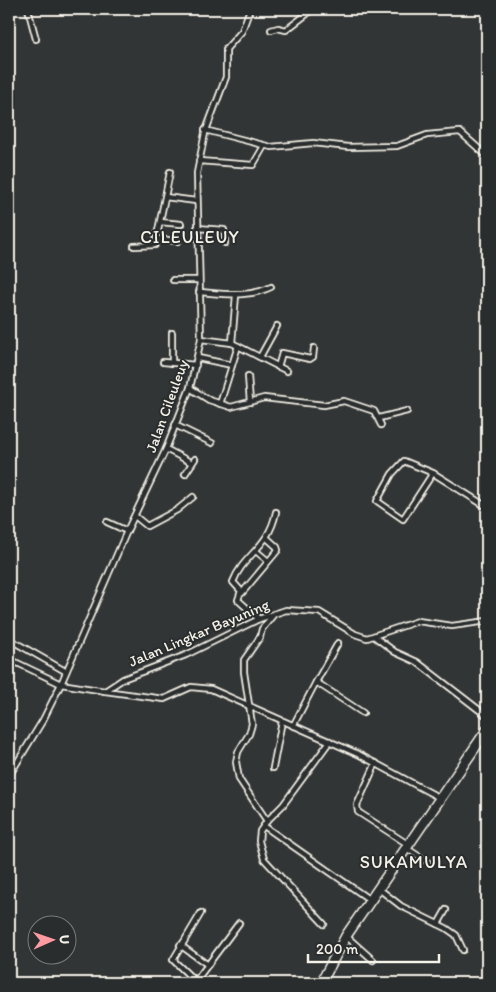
<svg xmlns="http://www.w3.org/2000/svg" width="496" height="992" font-family="Itim,sans-serif">
	<rect width="100%" height="100%" fill="#323535"/>
	<filter id="ink" filterUnits="userSpaceOnUse"><feTurbulence type="fractalNoise" baseFrequency=".02" numOctaves="2"/><feDisplacementMap in="SourceGraphic" scale="10" xChannelSelector="R" yChannelSelector="G"/><feConvolveMatrix kernelMatrix="1 2 1 2 8 2 1 2 1" color-interpolation-filters="sRGB"/></filter>
	<g filter="url(#ink)">
		<g fill="none" stroke-linecap="round" stroke-linejoin="round">
			<defs>
				<g id="street">
					<polyline points="28,9 36,39"/>
					<polyline points="271,30 278,28 286,30 307,14 310,9"/>
					<polyline points="205,130 271,147 313,143 348,147 397,146 427,135 460,132 487,156"/>
					<polyline points="199,161 253,165 264,146"/>
					<polyline points="165,197 170,172"/>
					<polyline points="160,222 181,224"/>
					<polyline points="197,228 224,230 225,243"/>
					<polyline points="156,239 178,241"/>
					<polyline points="134,246 155,245 165,197 196,201"/>
					<polyline points="173,280 199,280"/>
					<path d="M 199,292 C 224,294 248,298 271,287"/>
					<polyline points="201,339 232,343 287,371"/>
					<polyline points="232,343 236,295"/>
					<polyline points="260,357 277,326"/>
					<polyline points="198,358 232,365"/>
					<polyline points="163,362 196,365"/>
					<polyline points="172,363 172,333"/>
					<polyline points="278,367 282,353 310,359 313,357 314,348"/>
					<polyline points="248,376 250,402"/>
					<polyline points="190,388 209,400 231,407 264,398 324,405 344,401 374,411 381,425"/>
					<polyline points="220,404 238,346"/>
					<polyline points="379,418 407,411"/>
					<polyline points="175,425 212,443"/>
					<polyline points="166,449 192,463"/>
					<polyline points="433,473 404,461 392,474 377,501 403,519 433,473 487,507"/>
					<polyline points="185,474 195,459"/>
					<polyline points="136,517 147,526 177,510 193,497"/>
					<polyline points="107,522 127,531"/>
					<polyline points="256,551 268,561"/>
					<polyline points="242,593 278,550 277,547 267,538"/>
					<path d="M 259,619 L 238,600 L 241,591 L 233,582 C 243,555 269,548 276,512"/>
					<polyline points="375,637 395,652 417,662 487,716"/>
					<polyline points="9,639 65,671"/>
					<polyline points="9,659 61,684 105,691 123,679 186,655 259,619 286,610 319,612 355,634 367,638 418,621 452,626 487,621"/>
					<polyline points="9,671 15,662"/>
					<polyline points="316,682 338,643"/>
					<polyline points="105,691 164,699 191,687 211,689 358,754 440,798"/>
					<polyline points="293,726 316,682 363,713"/>
					<polyline points="376,763 357,805 358,812 409,845"/>
					<polyline points="273,768 282,721"/>
					<polyline points="9,776 43,720 61,684 127,531 166,449 190,388 201,339 197,173 205,133 226,77 226,49 242,31 250,9"/>
					<polyline points="267,821 239,779 236,762 238,752 249,734 252,724 244,672 244,660 260,637 262,629 274,614"/>
					<polyline points="264,826 370,900"/>
					<polyline points="406,848 428,862"/>
					<polyline points="379,889 401,906 446,928 456,935 463,950"/>
					<polyline points="324,924 264,859 259,841 260,831 267,821 283,805 330,741"/>
					<polyline points="438,924 446,910"/>
					<polyline points="346,936 373,960"/>
					<polyline points="180,945 208,965"/>
					<polyline points="195,982 239,923"/>
					<polyline points="197,983 173,960 201,913"/>
				</g>
				<polyline id="highway" points="321,983 346,936 487,730"/>
			</defs>
			<use href="#street" stroke="#f4f1e8" stroke-width="8"/>
			<use href="#highway" stroke="#f4f1e8" stroke-width="12"/>
			<use href="#street" stroke="#2a2d2e" stroke-width="4.5"/>
			<use href="#highway" stroke="#2a2d2e" stroke-width="9"/>
		</g>
	</g>
	<g text-anchor="middle" stroke-width="4" stroke-linejoin="round" paint-order="stroke">
		<g font-size="15" fill="#f4f1e8" stroke="#2a2d2e">
			<text transform="translate(167 406) rotate(-70)" y="5">Jalan Cileuleuy</text>
			<text transform="translate(199 633) rotate(-23)" y="5">Jalan Lingkar Bayuning</text>
		</g>
		<g font-size="18" letter-spacing="1" fill="#f4f1e8" stroke="#2a2d2e">
			<text x="190" y="243">CILEULEUY</text>
			<text x="414" y="868">SUKAMULYA</text>
		</g>
	</g>
	<rect width="496" height="992" fill="none" stroke="#2a2d2e" stroke-width="30"/>
	<rect x="15" y="15" width="466" height="962" fill="none" stroke="#f4f1e8" stroke-width="2" filter="url(#ink)"/>
	<g transform="translate(52 940) rotate(88)"><circle r="24" fill="#2a2d2e" stroke="#7b7b78"/>
	<path d="M0-4L9 19L0 12L-9 19Z" fill="#ff9aa2"/>
	<text y="-8" font-size="14" font-weight="bold" text-anchor="middle" fill="#f4f1e8">U</text>
	</g>
	<path d="M308 954v8h131v-8" fill="none" stroke="#f4f1e8" stroke-width="2.5"/>
	<text x="316" y="954" font-size="15" fill="#f4f1e8" stroke="#2a2d2e" stroke-width="4" paint-order="stroke">200 m</text>
</svg>
